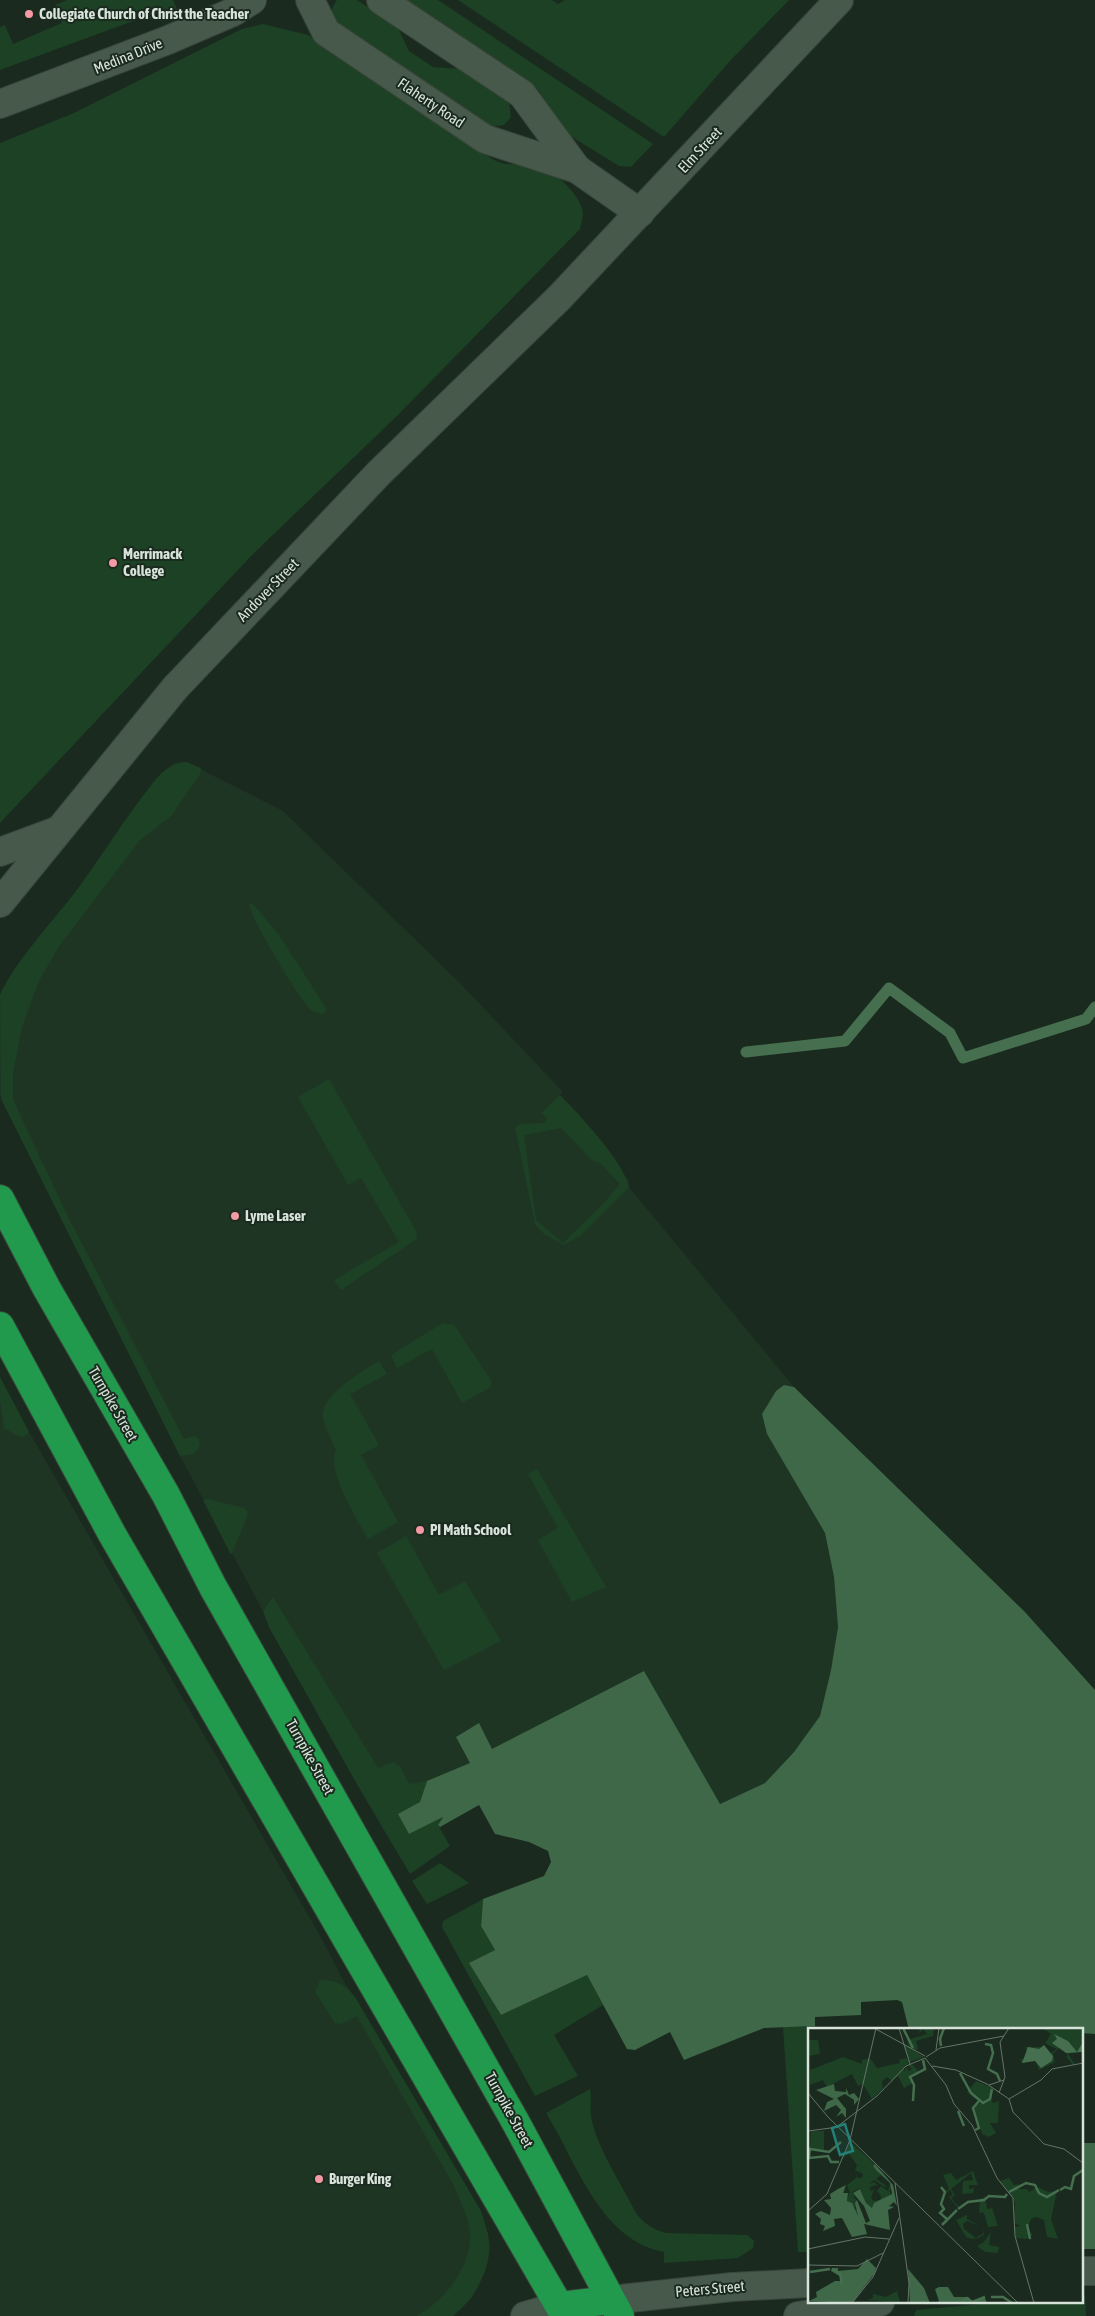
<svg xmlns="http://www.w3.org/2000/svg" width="1095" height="2316" font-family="'Asap Condensed',sans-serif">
	<rect width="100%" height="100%" fill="#1a2a1e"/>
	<g fill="#1f3524">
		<polygon points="186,762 283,811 461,984 563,1092 560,1095 608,1151 628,1180 629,1187 794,1387 784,1385 776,1391 762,1415 767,1434 825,1533 834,1577 838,1627 831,1670 820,1716 794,1752 765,1783 720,1804 420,1802 358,1786 269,1627 263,1611 180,1456 0,1095 0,995 4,987 79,887 155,779 174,763"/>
		<polygon points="0,1377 29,1432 319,1934 346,1985 481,2211 488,2233 489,2253 472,2298 453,2316 0,2316"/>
	</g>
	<g fill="#1c4125" fill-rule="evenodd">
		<path d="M 67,0 L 173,0 L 179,13 C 171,25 155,21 144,17 L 0,70 L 0,27 L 5,25 L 13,44 L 62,23 L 55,5 Z"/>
		<path d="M 337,0 L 357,0 L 397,26 L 409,51 L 433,67 L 461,69 L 509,102 L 511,117 L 504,125 L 487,127 L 336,25 C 331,16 330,8 337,0 Z"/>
		<polygon points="403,0 438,0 653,144 631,167 619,166 564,132 538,90"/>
		<polygon points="458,0 552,0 558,4 565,0 789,0 730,61 664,137"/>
		<path d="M 263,24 L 308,35 L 494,160 C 509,167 513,163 528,163 C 548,164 581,193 583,213 C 583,218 581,224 580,229 L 397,416 L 253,554 L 0,823 L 0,143 L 74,113 L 242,29 Z"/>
		<path d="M 186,762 L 201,768 L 200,774 L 171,816 L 140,840 L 60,945 L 39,981 L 22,1027 L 13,1073 L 13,1099 L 22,1119 L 67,1215 L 184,1439 L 194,1436 L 199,1439 L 200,1445 L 194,1454 L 180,1456 L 1,1099 L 0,995 C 14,962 56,918 79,887 C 105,852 127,814 155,781 C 163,770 173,763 186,762 Z"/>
		<path d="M 249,903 L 254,905 L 279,935 L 326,1008 L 324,1014 C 319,1014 313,1012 310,1009 C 300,1000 248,914 249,903 Z"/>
		<polygon points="329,1079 416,1231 417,1239 341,1290 334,1280 399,1242 361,1178 348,1185 298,1097"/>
		<path d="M 560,1095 C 578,1113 625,1163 629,1187 L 580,1236 L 564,1245 L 544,1234 L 535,1224 L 515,1128 L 520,1124 L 545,1123 L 547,1118 L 541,1113 ZM 561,1128 L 592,1160 L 601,1164 L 620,1184 L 605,1202 L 563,1243 L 536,1220 L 524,1135 Z"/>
		<polygon points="443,1323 454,1325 491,1380 491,1387 462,1403 432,1349 397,1368 391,1355"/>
		<path d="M 379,1361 L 387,1374 L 350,1394 L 379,1445 L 361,1455 L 398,1522 L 368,1539 C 357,1519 326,1471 336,1450 C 332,1440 324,1427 323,1417 C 320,1395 363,1371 379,1361 Z"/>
		<polygon points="0,1377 29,1432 24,1437 16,1435 4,1428 0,1401"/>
		<polygon points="537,1469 606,1587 572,1602 538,1540 558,1528 528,1474"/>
		<polygon points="208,1499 244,1508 247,1511 248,1515 231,1555 203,1500"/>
		<polygon points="406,1536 439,1595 465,1581 501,1641 444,1670 377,1553"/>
		<polygon points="273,1597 378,1768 393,1762 400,1766 409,1784 427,1781 409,1834 443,1816 438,1825 450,1846 410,1874 358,1786 269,1627 263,1611"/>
		<polygon points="440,1863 469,1883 427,1904 412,1881"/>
		<polygon points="483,1899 481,1926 495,1950 470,1963 501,2015 587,1975 603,2005 554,2035 578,2076 535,2096 442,1927 443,1921"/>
		<path d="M 320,1980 C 337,1980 345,1984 355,1997 L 481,2211 C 485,2224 491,2239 489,2253 C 487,2277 471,2302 453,2316 L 416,2316 C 444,2302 472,2266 470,2234 C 469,2217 460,2201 454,2186 L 357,2016 L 341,2024 L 335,2023 L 315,1992 Z"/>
		<polygon points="815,2026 816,2030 809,2030 809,2252 798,2252 783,2027"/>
		<path d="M 590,2089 C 592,2098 590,2107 591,2116 C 595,2144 623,2187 636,2213 C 644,2224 653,2229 666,2233 L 747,2235 L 754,2241 L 753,2248 L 738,2258 L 664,2263 L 664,2252 C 600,2240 577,2163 546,2113 Z"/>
		<polygon points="1081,2295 1085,2295 1086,2316 914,2316 916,2310 1003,2302 1081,2302"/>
	</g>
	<g fill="#3e6848">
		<polygon points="784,1385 794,1387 1024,1611 1095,1690 1095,2034 1081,2033 1081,2030 909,2030 902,2002 897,2000 861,2002 861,2015 815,2017 815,2026 764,2028 684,2060 670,2032 635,2050 627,2049 587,1975 501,2015 469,1963 495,1950 481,1926 483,1899 544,1876 551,1862 548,1851 529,1842 495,1834 479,1805 440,1827 438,1825 443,1817 409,1834 398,1814 420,1802 427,1781 470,1763 456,1737 479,1723 492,1749 644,1671 720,1804 765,1783 794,1752 820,1716 831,1670 838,1627 834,1577 825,1533 767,1434 762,1414 776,1391"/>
		<rect x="1081" y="2143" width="14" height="106"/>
	</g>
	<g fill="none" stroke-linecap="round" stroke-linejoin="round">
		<polyline stroke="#456f4e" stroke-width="11" points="746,1052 845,1041 889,988 950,1033 963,1058 1086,1019 1095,1007"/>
		<defs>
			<g id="street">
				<polyline points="310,0 326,32 485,139 577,169 640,213"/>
				<polyline points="381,0 522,94 577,169"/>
				<polyline points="0,104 168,40 233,12 252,0"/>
			</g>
			<g id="secondary">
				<polyline points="0,852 59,830"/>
				<polyline points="0,903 175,688 379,473 559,298 839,0"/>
				<polyline points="1081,2271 1095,2271"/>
				<polyline points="611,2300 732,2287 809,2283"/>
				<polyline points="525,2316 560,2306"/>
				<polyline points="798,2316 880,2302"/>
			</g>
			<g id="highway">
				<polyline points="0,1199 47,1289 166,1495 213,1587 515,2121 620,2316"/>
				<polyline points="0,1326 112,1534 565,2316"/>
				<polyline points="560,2306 611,2300"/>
			</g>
		</defs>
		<use href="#street" stroke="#38453a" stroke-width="30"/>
		<use href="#secondary" stroke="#38453a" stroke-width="30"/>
		<use href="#highway" stroke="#38453a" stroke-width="30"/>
		<use href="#street" stroke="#47594b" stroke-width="28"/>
		<use href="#secondary" stroke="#47594b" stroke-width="28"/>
		<use href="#highway" stroke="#219a4d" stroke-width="28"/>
	</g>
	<g fill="#f49aa4" stroke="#1a2a1e" stroke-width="2">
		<circle cx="29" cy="14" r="5"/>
		<circle cx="113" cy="563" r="5"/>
		<circle cx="235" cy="1216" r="5"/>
		<circle cx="420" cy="1530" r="5"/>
		<circle cx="319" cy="2179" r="5"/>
	</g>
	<g text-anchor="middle" stroke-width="4" stroke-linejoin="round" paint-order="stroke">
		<g font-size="15" font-weight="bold" fill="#d8e3da" stroke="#1a2a1e" text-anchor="start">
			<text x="39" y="19">Collegiate Church of Christ the Teacher</text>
			<text x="123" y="559">Merrimack<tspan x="123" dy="17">College</tspan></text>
			<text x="245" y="1221">Lyme Laser</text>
			<text x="430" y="1535">PI Math School</text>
			<text x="329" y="2184">Burger King</text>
		</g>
		<g font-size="15" fill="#d8e3da" stroke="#1a2a1e">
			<text transform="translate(128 56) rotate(-22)" y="5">Medina Drive</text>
			<text transform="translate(431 103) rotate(34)" y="5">Flaherty Road</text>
			<text transform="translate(700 150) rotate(-47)" y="5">Elm Street</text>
			<text transform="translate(268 590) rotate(-46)" y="5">Andover Street</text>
			<text transform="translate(113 1404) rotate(60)" y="5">Turnpike Street</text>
			<text transform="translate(310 1757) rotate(61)" y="5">Turnpike Street</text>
			<text transform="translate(509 2110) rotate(61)" y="5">Turnpike Street</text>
			<text transform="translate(710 2289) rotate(-5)" y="5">Peters Street</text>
		</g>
	</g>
	<g transform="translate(808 2028)">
		<rect width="275" height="275" fill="#1a2a1e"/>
		<path d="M 112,0 L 126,0 L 125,8 L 108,13 L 110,21 L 107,22 L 101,19 L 99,12 L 119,6 L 115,1 L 111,6 ZM 234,0 L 275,0 L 275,23 L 260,26 L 267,36 L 265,37 L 259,30 L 259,22 L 251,20 L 245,26 L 247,34 L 231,42 L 227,31 L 215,35 L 212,32 L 220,29 L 217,19 L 233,19 L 242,26 L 249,21 L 237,15 L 243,6 ZM 0,12 L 10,12 L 12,26 L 0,28 ZM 95,16 L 116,29 L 101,34 L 95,41 L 97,43 L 99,38 L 100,43 L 104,41 L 100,37 L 104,36 L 112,45 L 102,49 L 105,55 L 96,60 L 90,48 L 84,53 L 79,49 L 74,53 L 75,61 L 64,71 L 55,56 L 50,58 L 44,46 L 19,59 L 15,52 L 2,57 L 2,42 L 35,29 L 54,36 L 54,32 L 62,30 L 69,40 L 92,35 L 91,32 L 98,30 L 101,34 ZM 168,53 L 185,60 L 183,71 L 185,75 L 191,73 L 190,95 L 182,95 L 188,105 L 181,109 L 174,106 L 169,89 L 166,78 L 173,75 L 159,64 ZM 3,103 L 16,103 L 16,123 L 2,121 ZM 42,114 L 67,136 L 65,138 L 73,147 L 68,151 L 77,157 L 78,160 L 66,152 L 61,156 L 66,154 L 70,157 L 63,158 L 63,161 L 60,158 L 63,163 L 66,161 L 63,170 L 66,173 L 72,172 L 73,168 L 69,163 L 73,158 L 80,163 L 82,156 L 84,160 L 81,163 L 83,166 L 64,180 L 58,175 L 52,160 L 44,164 L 47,170 L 42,169 L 48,171 L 49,179 L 44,180 L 49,182 L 50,188 L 39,173 L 41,166 L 35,166 L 35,161 L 37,159 L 36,166 L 42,165 L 39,157 L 49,149 L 46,142 L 50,150 L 54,150 L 55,146 L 47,142 L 49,137 L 41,126 L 34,130 ZM 165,143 L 170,157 L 161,157 L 161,161 L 166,160 L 165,165 L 154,166 L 155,153 L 165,152 L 163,145 L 143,161 L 147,167 L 143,170 L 151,179 L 149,179 L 141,169 L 145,167 L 142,162 L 139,164 L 138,163 L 141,161 L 135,147 L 143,145 L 148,152 ZM 201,150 L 206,157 L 212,156 L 211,161 L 219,161 L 221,164 L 229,159 L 241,164 L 249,163 L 243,191 L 250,211 L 239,209 L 236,192 L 228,189 L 223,191 L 219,200 L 225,207 L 218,211 L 208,210 L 206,199 L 213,198 L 206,195 L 207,174 L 192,153 ZM 177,169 L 179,181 L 184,180 L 190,198 L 180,199 L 176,185 L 171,184 L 172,171 ZM 159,187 L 159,191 L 172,198 L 159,193 L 155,196 L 156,201 L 168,210 L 170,208 L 175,206 L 175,199 L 176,207 L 170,210 L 164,211 L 158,209 L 148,192 ZM 183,204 L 181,217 L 191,219 L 190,225 L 177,224 L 169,218 L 176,214 ZM 89,263 L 92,274 L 99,275 L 59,272 L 65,270 L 65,266 L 78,269 Z" fill="#1c4125"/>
		<path d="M 26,56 L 27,63 L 38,64 L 38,60 L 41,67 L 46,65 L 51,71 L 46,77 L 46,72 L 37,66 L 29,70 L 38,81 L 38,90 L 34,85 L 28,89 L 33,82 L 28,77 L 16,83 L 19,74 L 26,71 L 8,62 ZM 67,136 L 85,157 L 89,178 L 86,174 L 81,178 L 86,179 L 80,182 L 82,202 L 56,196 L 59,206 L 44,209 L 34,190 L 26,191 L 27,198 L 15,203 L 17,198 L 12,196 L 13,191 L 7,186 L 13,183 L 22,187 L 23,180 L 16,172 L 23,171 L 22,166 L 30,161 L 38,157 L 35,165 L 40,165 L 39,173 L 44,175 L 50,188 L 47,175 L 49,172 L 58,195 L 62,193 L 56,178 L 45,165 L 52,161 L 58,175 L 64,180 L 66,175 L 84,166 L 82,155 L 68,142 L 65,138 ZM 59,231 L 68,240 L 66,246 L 44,275 L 1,273 L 9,269 L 8,264 L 27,253 L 33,253 L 33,249 L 23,243 L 24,240 L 30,240 L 30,243 L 50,241 ZM 100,241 L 116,260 L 122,275 L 102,275 ZM 131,259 L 140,259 L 146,269 L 160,269 L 164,273 L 177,270 L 179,275 L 128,275 L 131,273 L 127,261 Z" fill="#3e6848"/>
		<path d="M 246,6 L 260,13 L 269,24 L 275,14 L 275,24 L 258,25 L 244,15 L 249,11 ZM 236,17 L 245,28 L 244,33 L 233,40 L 227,33 L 214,35 L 220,19 L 231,21 Z" fill="#456f4e"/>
		<path fill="none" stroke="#456f4e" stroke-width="2.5" d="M 95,0 L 105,20M 177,16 L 183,17 L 185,25 L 180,41 L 189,46 L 192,53M 133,18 L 132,11 L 136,0M 152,45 L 163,65 L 175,75 L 182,71 L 184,61M 105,73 L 106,57 L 102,49 L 117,41 L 115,32M 150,83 L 156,98M 167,102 L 171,100 L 165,80 L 171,73M 1,129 L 2,121 L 21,124 L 33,114M 1,130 L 20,128 L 23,134 L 31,134M 133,159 L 137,164 L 133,176 L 136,181 L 132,185 L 140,192M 252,162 L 257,159 L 263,161 L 266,148 L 275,142M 201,164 L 218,155 L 227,157 L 231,165 L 239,169 L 251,162M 150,181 L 160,174 L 176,172 L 181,168 L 197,169 L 199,166M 219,196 L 222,211M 134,197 L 149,182M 24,241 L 32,245 L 34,257M 2,244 L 22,241M 183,269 L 195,269 L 204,275M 153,275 L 159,270 L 164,274 L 177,269"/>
		<path fill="none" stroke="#667469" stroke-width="1" d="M 66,0 L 117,28M 91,0 L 102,36M 128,22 L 131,0M 118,29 L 132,20 L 196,8M 117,30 L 138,57 L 146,76 L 164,97 L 189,150 L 205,170 L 207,208 L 226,275M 0,33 L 0,62M 124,38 L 148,42 L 179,56 L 201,71 L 205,84 L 236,116 L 256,121 L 275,135M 181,57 L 196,52M 0,65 L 20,89 L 210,275M 191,65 L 197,49 L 192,14 L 201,0M 201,71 L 233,52 L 244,41 L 275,35M 30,98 L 69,68 L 98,38 L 117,30M 0,103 L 30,99M 87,155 L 101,255 L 100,275M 0,183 L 19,166 L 42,112 L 68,0M 0,221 L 57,209 L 81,211M 0,237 L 49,238 L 75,225M 44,275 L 65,249 L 91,190"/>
		<path fill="#238179" fill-opacity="0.15" stroke="#238179" stroke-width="2.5" d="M 37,96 L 45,123 L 32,127 L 24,100 Z"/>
		<rect width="275" height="275" fill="none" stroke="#d8e3da" stroke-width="2.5"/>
	</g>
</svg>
